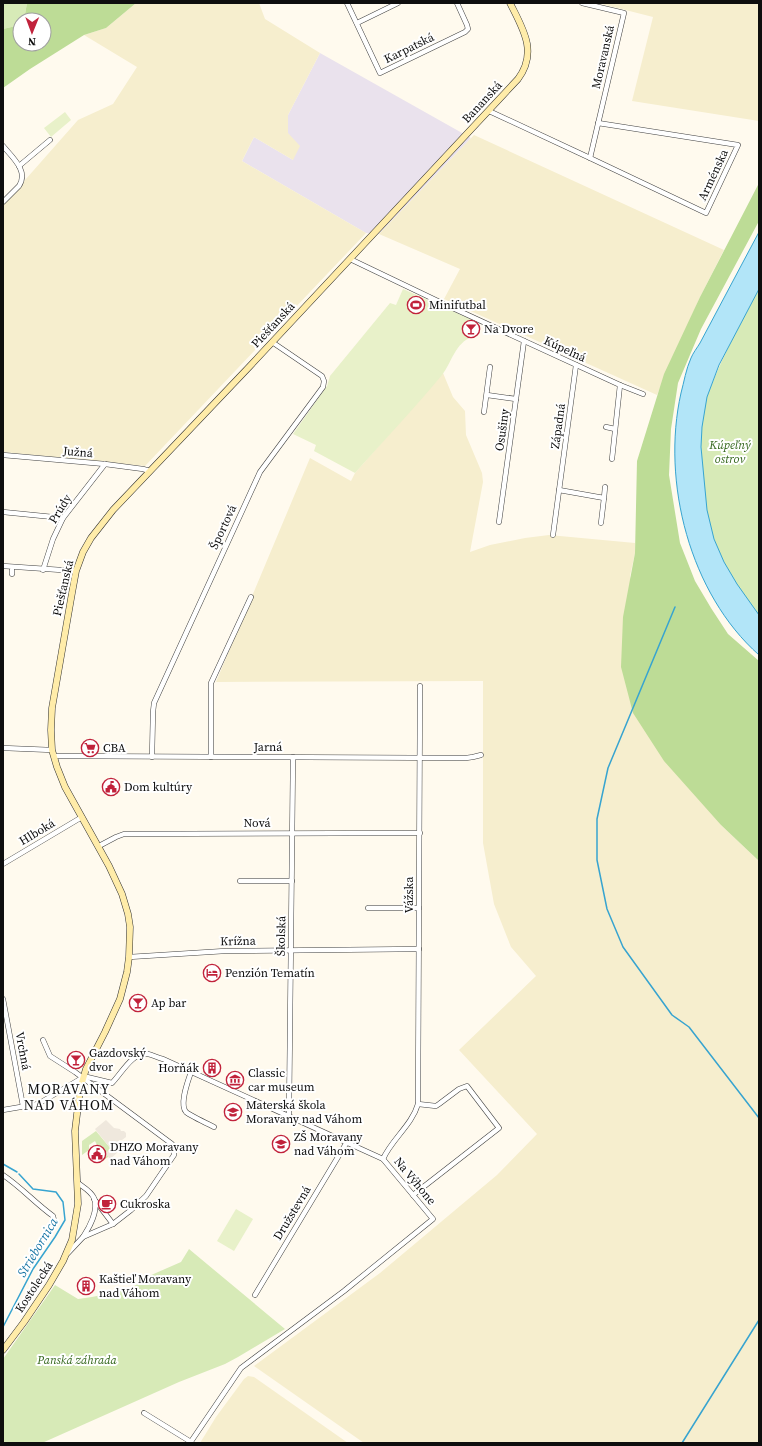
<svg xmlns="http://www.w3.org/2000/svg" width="762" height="1446" font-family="'Source Serif 4',serif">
	<rect width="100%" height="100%" fill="#fffaee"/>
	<polygon fill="#eae2ed" points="320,53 471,138 379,234 366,233 242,161 254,137 293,160 288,133 288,115"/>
	<g fill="#f6eece">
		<polygon points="136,3 259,3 265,19 320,53 288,115 288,133 300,146 293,160 254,137 242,161 366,233 145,466 3,452 3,205 78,120 113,104 137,67 84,35 106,28"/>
		<polygon points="598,3 759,3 759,121 632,101 653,17"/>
		<polygon points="474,135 724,250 700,297 657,395 444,299 460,269 379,234"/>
		<polygon points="443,373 453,397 465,411 466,435 482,473 483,482 470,552 490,545 525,538 549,535 635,543 635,553 630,576 721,825 759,861 759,1443 364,1443 254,1366 380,1273 497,1175 537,1134 459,1050 536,976 511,947 494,904 483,843 483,681 216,682 310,458 351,481 355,473"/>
		<polygon points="248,1376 254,1377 348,1443 200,1443 216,1417 244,1379"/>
	</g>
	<g fill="#d7eab7">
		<polygon points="3,3 27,3 24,20 20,20 20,25 3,29"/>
		<path d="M 759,289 L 759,615 C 741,592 724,567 714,539 C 701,504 697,435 706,398 C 708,393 710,389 712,384 C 725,351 743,320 759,289 Z"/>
		<polygon points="96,1131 111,1149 108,1157 99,1163 97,1160 105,1153 101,1148 99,1149 95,1141 89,1145 89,1150 82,1155 82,1141"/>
		<polygon points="189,1249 285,1329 238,1357 225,1364 179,1382 42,1443 3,1443 3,1359 55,1285 78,1299 92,1297 130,1289 149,1276 181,1262"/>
	</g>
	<g fill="#bddc96">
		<polygon points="27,3 136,3 106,28 84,35 30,69 3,88 3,29 20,25 20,44 44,44 44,20 24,20"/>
		<polygon points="759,183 759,221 701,329 678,383 671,429 669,475 680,543 695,581 711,608 728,634 759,661 759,861 721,825 664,761 633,713 621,667 623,617 635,553 637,461 664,374 700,297"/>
	</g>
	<g fill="#e8f1c9">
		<polygon points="65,112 71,120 51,137 44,128"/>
		<path d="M 403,289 L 477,322 L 478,324 L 472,337 C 455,343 452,362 442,375 C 415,408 384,440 355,473 L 314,451 L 316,445 L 293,434 L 327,386 L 330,376 L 390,303 L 396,305 Z"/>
		<polygon points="236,1209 253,1219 234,1251 217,1241"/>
	</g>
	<polygon fill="#efe8dd" points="106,1120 114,1128 120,1129 121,1131 124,1131 126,1133 126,1137 122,1140 119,1140 117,1149 119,1151 110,1159 105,1153 111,1149 95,1129"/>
	<path fill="#b2e5f8" stroke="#37a4d0" d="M 759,232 L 759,289 L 719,365 L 707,397 L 702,427 L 701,447 L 707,510 L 714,539 L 724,562 L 737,584 L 759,615 L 759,655 C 690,594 661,482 681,393 C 684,382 686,369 691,358 C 693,353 697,348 700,343 Z"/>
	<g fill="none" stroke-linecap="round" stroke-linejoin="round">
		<g stroke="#37a4d0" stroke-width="1.5">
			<polyline points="675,607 608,768 597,819 597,860 607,909 623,947 672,1015 689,1027 759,1118"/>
			<polyline points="3,1164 17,1172"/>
			<polyline points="3,1327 33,1269 55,1237 65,1220 63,1202 56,1192 33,1189 19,1174"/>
			<polyline points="682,1443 759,1320"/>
		</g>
		<defs>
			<g id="street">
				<polyline points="347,3 380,73 465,32 468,29 467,25 457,3"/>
				<polyline points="357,23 398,3"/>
				<polyline points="489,111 590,158 624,13 582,3"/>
				<path d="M 3,146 C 12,157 29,171 19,186 L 3,202"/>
				<polyline points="590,158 706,213 738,145 598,123"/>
				<polyline points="19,166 50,140"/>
				<polyline points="350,259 444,304 620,385 643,394"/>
				<polyline points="487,395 516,399"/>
				<polyline points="484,412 490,367"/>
				<polyline points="606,427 615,429"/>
				<polyline points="3,455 105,464 143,469 150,471"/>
				<polyline points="612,459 620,385"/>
				<polyline points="559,490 604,498 605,487"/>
				<polyline points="3,512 63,518"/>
				<polyline points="499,522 524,341"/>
				<polyline points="601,523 604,498"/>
				<polyline points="553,535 576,365"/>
				<polyline points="3,566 76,571"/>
				<polyline points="43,570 53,539 63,518 105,464"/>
				<polyline points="12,574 12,570"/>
				<polyline points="3,748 52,750"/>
				<polyline points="54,756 466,758 473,757 481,755"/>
				<polyline points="152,757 153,712 154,703 260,472 323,387 324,381 322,376 272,342"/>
				<polyline points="211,757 211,683 251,597"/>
				<polyline points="99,846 116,837 124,834 420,833"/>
				<polyline points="3,864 82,817"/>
				<polyline points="240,881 292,881"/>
				<polyline points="368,908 419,908"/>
				<polyline points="129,957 225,951 419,949"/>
				<polyline points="3,999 23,1106"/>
				<polyline points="43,1040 50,1056 75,1072 172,1144 174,1149 174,1155 146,1196 131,1210 113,1224 83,1237 68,1253"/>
				<path d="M 191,1072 C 188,1081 179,1104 186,1112 C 191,1116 208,1124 214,1127"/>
				<path d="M 3,1110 L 38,1104 L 82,1078 L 87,1077 L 112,1083 C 122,1073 132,1052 148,1054 C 153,1055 158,1058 163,1059 L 383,1159 L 433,1219 L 344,1291 L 241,1368 L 190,1443"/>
				<polyline points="289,1116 293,757"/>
				<path d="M 383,1159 C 392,1139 412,1125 418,1104 L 420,686"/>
				<path d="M 3,1175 C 21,1187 35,1203 53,1216 L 54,1220 L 52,1225 L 25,1269"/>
				<path d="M 78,1183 C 83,1187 91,1191 94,1198 C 99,1210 89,1228 83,1237"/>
				<polyline points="413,1195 499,1128 467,1086 459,1089 439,1104 436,1106 418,1104"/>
				<polyline points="94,1199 113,1224"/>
				<polyline points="255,1295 347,1142"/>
				<polyline points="144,1413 191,1442"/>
			</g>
			<path id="secondary" d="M 3,1350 L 24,1322 L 49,1285 L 63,1261 L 72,1240 L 78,1204 L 75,1131 L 80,1089 L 86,1069 L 105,1032 L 120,999 L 127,972 L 129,957 L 130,927 L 128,914 L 122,894 L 109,866 L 65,787 L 57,767 L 52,750 L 51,730 L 52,708 L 72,593 L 76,571 L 83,552 L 91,538 L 113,510 L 250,366 L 518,79 C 538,52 523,29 510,3"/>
		</defs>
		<use href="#street" stroke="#414141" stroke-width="5.5"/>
		<use href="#secondary" stroke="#303030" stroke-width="7"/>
		<use href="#street" stroke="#fff" stroke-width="4.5"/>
		<use href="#secondary" stroke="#ffeca9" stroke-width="6"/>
	</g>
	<defs>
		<symbol id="stadium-ring" viewBox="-11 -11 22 22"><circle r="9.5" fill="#fff" stroke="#c1223b" stroke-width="1.5"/><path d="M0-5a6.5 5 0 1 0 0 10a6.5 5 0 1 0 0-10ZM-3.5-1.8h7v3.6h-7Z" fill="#c1223b"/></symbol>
		<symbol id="bar-ring" viewBox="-11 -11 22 22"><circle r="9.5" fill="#fff" stroke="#c1223b" stroke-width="1.5"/><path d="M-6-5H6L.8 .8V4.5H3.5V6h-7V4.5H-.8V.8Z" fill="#c1223b"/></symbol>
		<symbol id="supermarket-ring" viewBox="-11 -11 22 22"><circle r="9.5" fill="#fff" stroke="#c1223b" stroke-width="1.5"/><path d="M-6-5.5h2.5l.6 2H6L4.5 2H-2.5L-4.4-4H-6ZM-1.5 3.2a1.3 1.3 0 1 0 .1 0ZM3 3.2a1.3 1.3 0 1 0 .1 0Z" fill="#c1223b"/></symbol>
		<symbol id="civic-ring" viewBox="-11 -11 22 22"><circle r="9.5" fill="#fff" stroke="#c1223b" stroke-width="1.5"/><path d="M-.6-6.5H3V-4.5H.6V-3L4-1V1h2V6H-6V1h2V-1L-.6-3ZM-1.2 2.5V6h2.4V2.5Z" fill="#c1223b"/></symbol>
		<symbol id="hotel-ring" viewBox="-11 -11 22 22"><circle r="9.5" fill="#fff" stroke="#c1223b" stroke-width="1.5"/><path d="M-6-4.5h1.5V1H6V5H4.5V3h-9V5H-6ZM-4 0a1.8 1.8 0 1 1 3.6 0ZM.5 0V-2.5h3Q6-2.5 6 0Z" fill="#c1223b"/></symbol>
		<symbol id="building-ring" viewBox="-11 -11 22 22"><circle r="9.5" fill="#fff" stroke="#c1223b" stroke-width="1.5"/><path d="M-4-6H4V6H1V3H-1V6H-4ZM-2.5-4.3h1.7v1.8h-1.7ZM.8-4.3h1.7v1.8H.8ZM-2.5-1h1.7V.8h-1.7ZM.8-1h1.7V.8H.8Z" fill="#c1223b"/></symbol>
		<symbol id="museum-ring" viewBox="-11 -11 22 22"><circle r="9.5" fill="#fff" stroke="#c1223b" stroke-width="1.5"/><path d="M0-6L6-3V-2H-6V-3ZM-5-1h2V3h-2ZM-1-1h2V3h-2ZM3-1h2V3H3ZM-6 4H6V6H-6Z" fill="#c1223b"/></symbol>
		<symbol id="school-ring" viewBox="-11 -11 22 22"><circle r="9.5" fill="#fff" stroke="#c1223b" stroke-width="1.5"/><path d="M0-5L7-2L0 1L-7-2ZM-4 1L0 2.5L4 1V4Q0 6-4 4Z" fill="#c1223b"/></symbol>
		<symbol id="cafe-ring" viewBox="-11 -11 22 22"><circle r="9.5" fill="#fff" stroke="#c1223b" stroke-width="1.5"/><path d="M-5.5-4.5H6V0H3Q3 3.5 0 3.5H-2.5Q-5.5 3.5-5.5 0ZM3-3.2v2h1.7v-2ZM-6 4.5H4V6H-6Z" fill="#c1223b"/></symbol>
	</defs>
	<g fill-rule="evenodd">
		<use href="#stadium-ring" x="406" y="295" width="20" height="20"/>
		<use href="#bar-ring" x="461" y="319" width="20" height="20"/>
		<use href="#supermarket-ring" x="80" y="738" width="20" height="20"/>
		<use href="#civic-ring" x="101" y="777" width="20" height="20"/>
		<use href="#hotel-ring" x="202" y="963" width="20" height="20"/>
		<use href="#bar-ring" x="128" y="993" width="20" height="20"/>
		<use href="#bar-ring" x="66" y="1050" width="20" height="20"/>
		<use href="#building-ring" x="202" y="1058" width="20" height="20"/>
		<use href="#museum-ring" x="225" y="1070" width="20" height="20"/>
		<use href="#school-ring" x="223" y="1102" width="20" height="20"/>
		<use href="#school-ring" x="271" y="1134" width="20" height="20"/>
		<use href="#civic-ring" x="87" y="1144" width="20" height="20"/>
		<use href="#cafe-ring" x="97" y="1194" width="20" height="20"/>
		<use href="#building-ring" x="76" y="1276" width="20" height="20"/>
	</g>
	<g text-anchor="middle" stroke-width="4" stroke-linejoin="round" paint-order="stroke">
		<g font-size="12" fill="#0e0e0e" stroke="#fff">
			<text transform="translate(409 48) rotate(-26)" y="4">Karpatská</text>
			<text transform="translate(603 57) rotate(-77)" y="4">Moravanská</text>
			<text transform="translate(482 102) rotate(-47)" y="4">Bananská</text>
			<text transform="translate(713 175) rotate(-65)" y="4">Arménska</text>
			<text transform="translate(273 325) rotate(-47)" y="4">Piešťanská</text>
			<text transform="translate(565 349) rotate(25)" y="4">Kúpeľná</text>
			<text transform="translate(558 426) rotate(-82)" y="4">Západná</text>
			<text transform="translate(502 430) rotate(-82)" y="4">Osušiny</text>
			<text transform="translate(78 452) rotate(5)" y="4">Južná</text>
			<text transform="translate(60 509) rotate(-58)" y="4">Prúdy</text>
			<text transform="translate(223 527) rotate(-65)" y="4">Športová</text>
			<text transform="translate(63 588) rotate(-77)" y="4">Piešťanská</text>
			<text x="268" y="751">Jarná</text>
			<text x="257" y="827">Nová</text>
			<text transform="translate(37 832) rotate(-31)" y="4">Hlboká</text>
			<text transform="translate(409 895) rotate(-90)" y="4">Vážska</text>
			<text transform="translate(281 936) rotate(-89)" y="4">Školská</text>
			<text transform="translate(238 941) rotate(-1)" y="4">Krížna</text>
			<text transform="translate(23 1051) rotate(79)" y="4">Vrchná</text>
			<text transform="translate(415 1181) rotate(50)" y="4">Na Výhone</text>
			<text transform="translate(292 1213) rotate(-59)" y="4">Družstevná</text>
			<text transform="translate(34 1287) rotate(-57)" y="4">Kostolecká</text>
		</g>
		<g font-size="12" fill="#0e0e0e" stroke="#fff" text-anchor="start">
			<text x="429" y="309">Minifutbal</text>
			<text x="484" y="333">Na Dvore</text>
			<text x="103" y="752">CBA</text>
			<text x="124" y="791">Dom kultúry</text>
			<text x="225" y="977">Penzión Tematín</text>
			<text x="151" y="1007">Ap bar</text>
			<text x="89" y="1057">Gazdovský<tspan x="89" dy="14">dvor</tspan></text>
			<text x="199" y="1072" text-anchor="end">Horňák</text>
			<text x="248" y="1077">Classic<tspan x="248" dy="14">car museum</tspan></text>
			<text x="246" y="1109">Materská škola<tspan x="246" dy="14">Moravany nad Váhom</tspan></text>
			<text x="294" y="1141">ZŠ Moravany<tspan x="294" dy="14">nad Váhom</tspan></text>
			<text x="110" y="1151">DHZO Moravany<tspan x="110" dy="14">nad Váhom</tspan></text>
			<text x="120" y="1208">Cukroska</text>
			<text x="99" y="1283">Kaštieľ Moravany<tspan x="99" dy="14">nad Váhom</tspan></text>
		</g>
		<g font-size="12" font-style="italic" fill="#34671c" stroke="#fff">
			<text x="730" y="449">Kúpeľný<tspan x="730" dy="14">ostrov</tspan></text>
			<text x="77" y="1364">Panská záhrada</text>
		</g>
		<g font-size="13" font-style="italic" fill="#1473a3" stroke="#fff">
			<text transform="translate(37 1247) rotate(-59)" y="5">Striebornica</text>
		</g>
		<g font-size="14" letter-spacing="1" fill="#0e0e0e" stroke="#fff">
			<text x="69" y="1094">MORAVANY<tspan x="69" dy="16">NAD VÁHOM</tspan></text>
		</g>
	</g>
	<rect width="762" height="1446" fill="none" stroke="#0e0e0e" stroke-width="8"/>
	<g transform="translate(32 32) rotate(181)"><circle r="19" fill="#ffffff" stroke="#9f9f9f"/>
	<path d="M0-3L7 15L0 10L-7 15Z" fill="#c1223b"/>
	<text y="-6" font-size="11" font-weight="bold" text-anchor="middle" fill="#0e0e0e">N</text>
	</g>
</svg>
